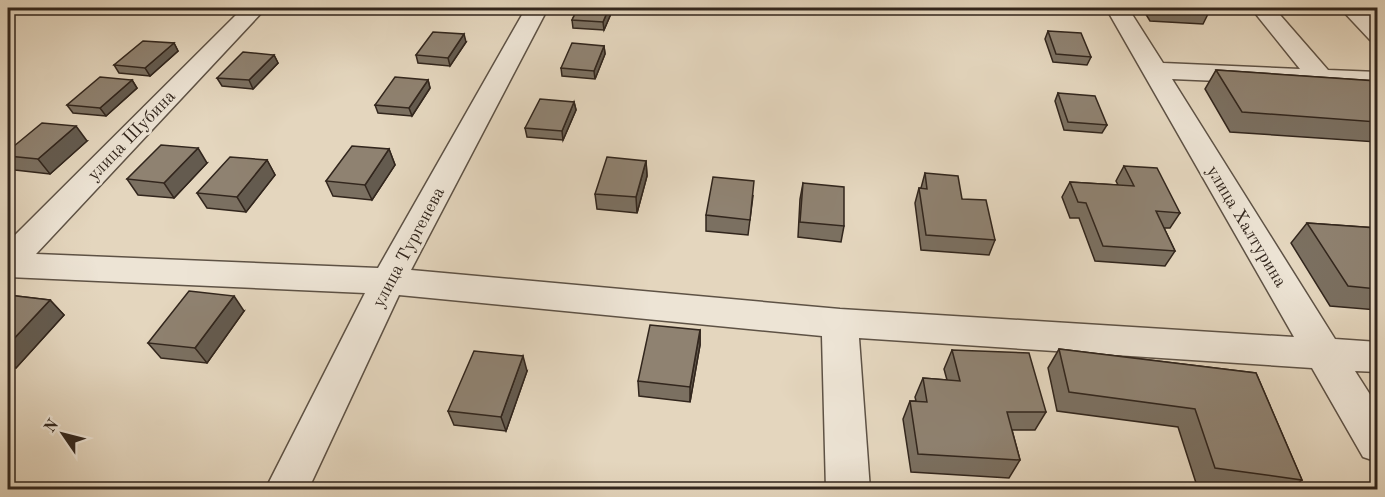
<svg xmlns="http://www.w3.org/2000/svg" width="1385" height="497" font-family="'Old Standard TT',serif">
	<rect width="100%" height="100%" fill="#e4d6be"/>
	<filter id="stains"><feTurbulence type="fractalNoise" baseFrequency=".00333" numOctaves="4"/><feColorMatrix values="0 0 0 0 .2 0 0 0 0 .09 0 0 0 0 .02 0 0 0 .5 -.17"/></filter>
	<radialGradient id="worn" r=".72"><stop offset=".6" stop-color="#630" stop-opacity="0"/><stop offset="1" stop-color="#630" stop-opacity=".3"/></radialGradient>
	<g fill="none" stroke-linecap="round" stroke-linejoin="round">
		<defs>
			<g id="minor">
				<polygon points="243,8 266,8 36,254 378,268 526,8 548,8 411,270 840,309 1294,337 1106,8 1128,8 1163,63 1300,69 1251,8 1274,8 1328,70 1378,72 1378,88 1172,79 1335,339 1378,342 1378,372 1355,371 1378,407 1378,462 1363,457 1312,368 859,338 870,490 826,490 822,336 399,295 308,490 265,490 365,293 8,277 8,242"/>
				<polygon points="1340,8 1364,8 1378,21 1378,42 1370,40"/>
			</g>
		</defs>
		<use href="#minor" stroke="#5e5245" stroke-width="3"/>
		<use href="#minor" fill="#ede4d5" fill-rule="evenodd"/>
	</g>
	<g fill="#7b7061" stroke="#32261d" stroke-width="1.5">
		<polygon points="578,8 612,8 613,9 604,30 573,28 572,20"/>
		<polygon points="1142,8 1209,8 1210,10 1203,24 1150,21"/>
		<polygon points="1048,31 1091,57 1087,65 1053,62 1045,39"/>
		<polygon points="466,42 450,66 418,63 416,55"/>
		<polygon points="174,43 178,51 150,76 119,73 114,65"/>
		<polygon points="604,46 605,54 595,79 562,76 561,68"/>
		<polygon points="274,55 278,63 253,89 222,86 217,78"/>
		<polygon points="1216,70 1377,81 1377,142 1230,132 1205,89"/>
		<polygon points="132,80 137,88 106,116 73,113 67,105"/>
		<polygon points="428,80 430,88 412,116 378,113 375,105"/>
		<polygon points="1058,93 1107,125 1102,133 1064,130 1055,101"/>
		<polygon points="574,102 576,110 563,140 527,137 525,128"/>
		<polygon points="87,141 50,174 15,170 8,162 8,151"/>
		<polygon points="389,149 395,165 372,200 333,196 326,181"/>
		<polygon points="267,160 275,175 246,212 207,208 197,193"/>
		<polygon points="646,161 647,176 637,213 597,209 595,194"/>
		<polygon points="207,163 174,198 138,195 127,179"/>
		<polygon points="1124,166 1180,213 1170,228 1164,228 1175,251 1165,266 1095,261 1079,218 1070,218 1062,197 1070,182 1118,185 1116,181"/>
		<polygon points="925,173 962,199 995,240 989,255 921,250 915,203 919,188 921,188"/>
		<polygon points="803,183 844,226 841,242 798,237 800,199"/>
		<polygon points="753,196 748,235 706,231 706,215"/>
		<polygon points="1307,223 1377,228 1377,310 1330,306 1291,243"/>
		<polygon points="8,295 50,300 64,315 16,368 8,367"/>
		<polygon points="244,311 207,363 161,358 148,343"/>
		<polygon points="700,330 700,345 690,402 639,396 638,381"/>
		<polygon points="1059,349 1256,373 1302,480 1290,489 1225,489 1197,486 1178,427 1057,411 1048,368"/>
		<polygon points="952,350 1046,412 1035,430 1012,430 1020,460 1009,478 911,472 903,419 910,401 916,401 915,397 923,378 947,380 944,369"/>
		<polygon points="527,371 506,431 454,425 448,411"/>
	</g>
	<g fill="#645b4f" stroke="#32261d" stroke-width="1.5">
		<polygon points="609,8 612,8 613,9 604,30 603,22"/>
		<polygon points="464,34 466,42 450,66 448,58"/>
		<polygon points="174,43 178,51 150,76 145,68"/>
		<polygon points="604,46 605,54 595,79 594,71"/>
		<polygon points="274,55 278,63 253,89 249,80"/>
		<polygon points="132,80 137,88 106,116 100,108"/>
		<polygon points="428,80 430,88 412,116 409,108"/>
		<polygon points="574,102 576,110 563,140 562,131"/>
		<polygon points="76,126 87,141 50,174 38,159"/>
		<polygon points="198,148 207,163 174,198 164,183"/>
		<polygon points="389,149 395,165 372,200 365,185"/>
		<polygon points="267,160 275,175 246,212 237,197"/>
		<polygon points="646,161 647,176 637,213 636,197"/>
		<polygon points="234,296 244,311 207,363 195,348"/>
		<polygon points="50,300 64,315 16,368 8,360 8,345"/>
		<polygon points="700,330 700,345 690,402 690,387"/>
		<polygon points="523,356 527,371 506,431 501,417"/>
	</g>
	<g fill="#8f8271" stroke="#32261d" stroke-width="1.5">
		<polygon points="578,8 609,8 603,22 572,20"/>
		<polygon points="1168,8 1209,8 1210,10"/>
		<polygon points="1048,31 1081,33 1091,57 1056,54"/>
		<polygon points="433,32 464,34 448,58 416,55"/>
		<polygon points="143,41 174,43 145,68 114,65"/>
		<polygon points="572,43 604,46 594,71 561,68"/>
		<polygon points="243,52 274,55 249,80 217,78"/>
		<polygon points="1216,70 1377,81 1377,122 1242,112"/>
		<polygon points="100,77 132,80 100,108 67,105"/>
		<polygon points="395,77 428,80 409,108 375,105"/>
		<polygon points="1058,93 1095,96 1107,125 1068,122"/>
		<polygon points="540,99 574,102 562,131 525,128"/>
		<polygon points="42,123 76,126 38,159 8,156 8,151"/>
		<polygon points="161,145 198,148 164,183 127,179"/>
		<polygon points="352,146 389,149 365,185 326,181"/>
		<polygon points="230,157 267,160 237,197 197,193"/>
		<polygon points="607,157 646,161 636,197 595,194"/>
		<polygon points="1124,166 1157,168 1180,213 1156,211 1175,251 1103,246 1086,203 1078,202 1070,182 1134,186"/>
		<polygon points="925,173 958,176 962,199 986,200 995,240 926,235 919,188 927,189"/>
		<polygon points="713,177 754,181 750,220 706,215"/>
		<polygon points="803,183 844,187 844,226 800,222"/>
		<polygon points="1307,223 1377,228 1377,289 1348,286"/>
		<polygon points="189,291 234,296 195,348 148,343"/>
		<polygon points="8,295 50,300 8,345"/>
		<polygon points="650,325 700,330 690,387 638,381"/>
		<polygon points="1059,349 1256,373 1302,480 1215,468 1195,409 1069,392"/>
		<polygon points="952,350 1029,353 1046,412 1007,412 1020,460 918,454 910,401 927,402 923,378 960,381"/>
		<polygon points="474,351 523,356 501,417 448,411"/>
	</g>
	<g text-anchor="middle" stroke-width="6" stroke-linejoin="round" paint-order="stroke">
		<g font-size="18" fill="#32261d" stroke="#ede4d5">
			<text transform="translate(131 135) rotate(-46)" y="6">улица Шубина</text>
			<text transform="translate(1247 226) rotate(59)" y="6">улица Халтурина</text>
			<text transform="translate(408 247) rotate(-62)" y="6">улица Тургенева</text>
		</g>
	</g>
	<rect width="1385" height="497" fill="none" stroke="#e4d6be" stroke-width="30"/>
	<rect x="9" y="9" width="1367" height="479" fill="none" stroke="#32261d" stroke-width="3"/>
	<rect x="15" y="15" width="1355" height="467" fill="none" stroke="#32261d" stroke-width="1.5"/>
	<g transform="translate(63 434) rotate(305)" stroke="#ede4d5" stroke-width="4.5" paint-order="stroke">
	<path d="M0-4.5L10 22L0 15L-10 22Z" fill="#32261d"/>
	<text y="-9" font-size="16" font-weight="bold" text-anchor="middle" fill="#32261d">N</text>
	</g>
	<rect width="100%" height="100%" filter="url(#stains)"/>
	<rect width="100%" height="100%" fill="url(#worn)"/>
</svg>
